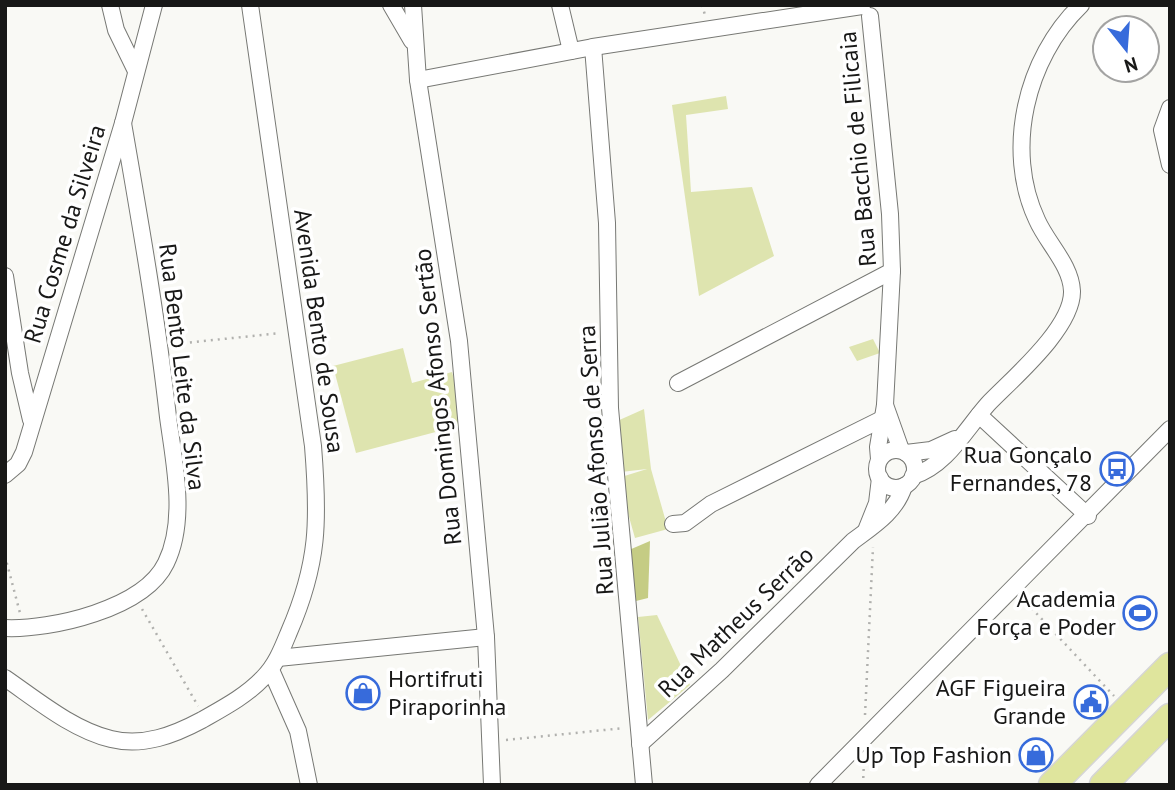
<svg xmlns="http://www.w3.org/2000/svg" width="1175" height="790" font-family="'PT Sans',sans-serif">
	<rect width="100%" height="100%" fill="#f9f9f5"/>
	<g fill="#dee4af">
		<polygon points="726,96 728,109 686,115 691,192 752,187 774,256 699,296 672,105"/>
		<polygon points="873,339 880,353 857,361 849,347"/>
		<polygon points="403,348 412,383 452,372 466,424 356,453 333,366"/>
		<polygon points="644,409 651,469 668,529 635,538 618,478 647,469 621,472 615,422"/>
		<polygon points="657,615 690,685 648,720 638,617"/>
	</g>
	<polygon fill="#c5cc84" points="650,541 648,598 636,601 629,550"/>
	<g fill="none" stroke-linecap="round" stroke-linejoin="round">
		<defs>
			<g id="street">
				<polyline points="110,5 116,30 136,71"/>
				<polyline points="391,5 412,41"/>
				<polyline points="413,5 418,80 459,341 486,637 492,785"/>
				<polyline points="560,5 571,51"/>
				<polyline points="870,16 890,214 892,271 885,405 878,447 879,459"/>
				<polyline points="593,47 607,223 610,408 644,785"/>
				<polyline points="418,80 593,47 862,6"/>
				<polyline points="1170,108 1162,130 1170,165"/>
				<polyline points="5,276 20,373 31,420"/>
				<polyline points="678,383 892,271"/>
				<polyline points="885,405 901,450"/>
				<polyline points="979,415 1088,516"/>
				<circle cx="896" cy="469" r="19"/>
				<polyline points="906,453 931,450 955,439"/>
				<polyline points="5,475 18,464 24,452 123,123 154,5"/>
				<path d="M 913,476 C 947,465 965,430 988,404 C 1012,379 1073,328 1072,291 C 1071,265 1047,243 1037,220 C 1004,150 1026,58 1081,5"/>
				<polyline points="673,524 685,523 711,504 880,420"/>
				<polyline points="867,528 877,503 880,478"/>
				<path d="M 5,628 C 51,630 144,609 166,563 C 187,520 174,462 168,417 C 157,318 140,221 123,123"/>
				<polyline points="278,658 486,637"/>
				<polyline points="271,670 298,731 309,785"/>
				<path d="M 5,678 C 37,700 73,730 111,739 C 143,747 174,735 202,720 C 223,708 246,696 263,678 C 276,665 282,649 289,632 C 319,563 319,520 313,446 L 250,5"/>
				<path d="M 640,744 L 722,670 L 853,541 C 873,526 896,512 904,486"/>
				<polyline points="818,785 1170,429"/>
			</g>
			<g id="primary">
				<polyline points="1052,785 1170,666"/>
				<polyline points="1103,785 1170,717"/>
			</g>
		</defs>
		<use href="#street" stroke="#777874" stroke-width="18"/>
		<use href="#primary" stroke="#d5d5d5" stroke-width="29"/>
		<g stroke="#b1b1ae" stroke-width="2.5" stroke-dasharray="2 5" stroke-linecap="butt">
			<polyline points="702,5 705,15"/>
			<polyline points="176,344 280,333"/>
			<polyline points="5,556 20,613"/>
			<polyline points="1022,598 1114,696"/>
			<polyline points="142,609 198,706"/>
			<polyline points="865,715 873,547"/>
			<polyline points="506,740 624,728"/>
			<polyline points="863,785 864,760"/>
		</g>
		<use href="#street" stroke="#fff" stroke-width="16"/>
		<use href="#primary" stroke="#dfe59d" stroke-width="26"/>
	</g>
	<defs>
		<symbol id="bus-ring" viewBox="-11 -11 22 22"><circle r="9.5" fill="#fff" stroke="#376bdb" stroke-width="1.5"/><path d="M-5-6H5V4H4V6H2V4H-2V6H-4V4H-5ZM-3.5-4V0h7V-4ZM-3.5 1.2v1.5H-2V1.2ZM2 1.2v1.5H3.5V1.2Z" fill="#376bdb"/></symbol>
		<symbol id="stadium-ring" viewBox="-11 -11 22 22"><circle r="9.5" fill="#fff" stroke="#376bdb" stroke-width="1.5"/><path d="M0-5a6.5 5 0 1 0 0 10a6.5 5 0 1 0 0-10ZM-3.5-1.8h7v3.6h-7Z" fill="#376bdb"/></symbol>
		<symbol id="shop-ring" viewBox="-11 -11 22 22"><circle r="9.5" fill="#fff" stroke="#376bdb" stroke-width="1.5"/><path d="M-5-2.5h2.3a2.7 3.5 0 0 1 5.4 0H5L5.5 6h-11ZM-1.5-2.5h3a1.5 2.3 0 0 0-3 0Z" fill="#376bdb"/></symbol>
		<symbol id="civic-ring" viewBox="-11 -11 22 22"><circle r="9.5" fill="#fff" stroke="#376bdb" stroke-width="1.5"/><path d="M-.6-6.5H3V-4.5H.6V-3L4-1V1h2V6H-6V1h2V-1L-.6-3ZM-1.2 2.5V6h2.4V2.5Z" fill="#376bdb"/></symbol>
	</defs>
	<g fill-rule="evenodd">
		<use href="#bus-ring" x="1098" y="450" width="38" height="38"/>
		<use href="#stadium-ring" x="1121" y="594" width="38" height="38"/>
		<use href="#shop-ring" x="344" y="674" width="38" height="38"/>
		<use href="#civic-ring" x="1072" y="683" width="38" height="38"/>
		<use href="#shop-ring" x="1017" y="736" width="38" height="38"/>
	</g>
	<g text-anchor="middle" stroke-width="7" stroke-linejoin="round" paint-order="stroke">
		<g font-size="24" fill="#181817" stroke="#fff">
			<text transform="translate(858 149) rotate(-95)" y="8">Rua Bacchio de Filicaia</text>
			<text transform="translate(65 234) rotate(-73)" y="8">Rua Cosme da Silveira</text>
			<text transform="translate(319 331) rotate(82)" y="8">Avenida Bento de Sousa</text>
			<text transform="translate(182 367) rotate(83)" y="8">Rua Bento Leite da Silva</text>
			<text transform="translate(438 397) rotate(-96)" y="8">Rua Domingos Afonso Sertão</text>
			<text transform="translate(596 460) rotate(-94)" y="8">Rua Julião Afonso de Serra</text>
			<text transform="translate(736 622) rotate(-44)" y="8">Rua Matheus Serrão</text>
		</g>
		<g font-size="24" fill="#181817" stroke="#fff" text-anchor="end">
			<text x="1092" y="463">Rua Gonçalo<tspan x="1092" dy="28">Fernandes, 78</tspan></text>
			<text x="1116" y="607">Academia<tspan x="1116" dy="28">Força e Poder</tspan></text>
			<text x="388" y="687" text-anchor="start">Hortifruti<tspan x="388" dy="28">Piraporinha</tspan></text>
			<text x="1066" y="696">AGF Figueira<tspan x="1066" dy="28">Grande</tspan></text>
			<text x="1012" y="763">Up Top Fashion</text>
		</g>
	</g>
	<rect width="1175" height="790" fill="none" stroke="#181817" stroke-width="14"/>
	<g transform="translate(1126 49) rotate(163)"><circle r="33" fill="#ffffff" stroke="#a3a3a2" stroke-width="2"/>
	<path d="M0-5L12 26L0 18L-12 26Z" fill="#376bdb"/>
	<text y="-10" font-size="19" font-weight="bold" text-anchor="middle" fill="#181817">N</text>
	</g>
</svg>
